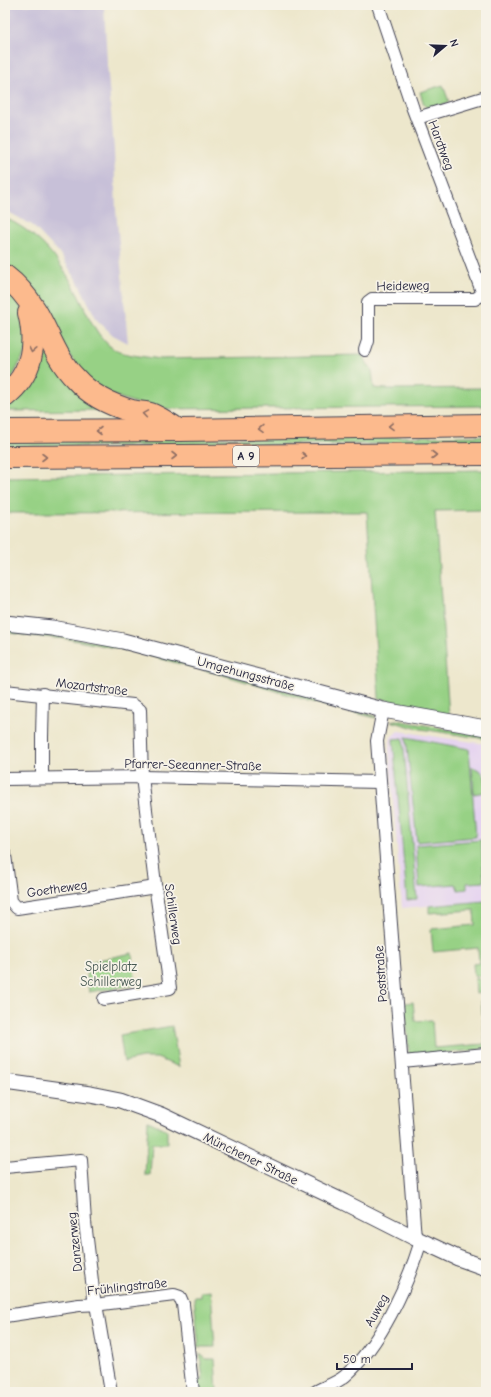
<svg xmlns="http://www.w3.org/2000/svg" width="491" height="1397" font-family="'Comic Neue',sans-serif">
	<rect width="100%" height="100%" fill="#f7f3e8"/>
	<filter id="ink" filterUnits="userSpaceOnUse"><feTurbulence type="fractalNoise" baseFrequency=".025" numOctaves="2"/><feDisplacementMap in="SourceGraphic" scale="8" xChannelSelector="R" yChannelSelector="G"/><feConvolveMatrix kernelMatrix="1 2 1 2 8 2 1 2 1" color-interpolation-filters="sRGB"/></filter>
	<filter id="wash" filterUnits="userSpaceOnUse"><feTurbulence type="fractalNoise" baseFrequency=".012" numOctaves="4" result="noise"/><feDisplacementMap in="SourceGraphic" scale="16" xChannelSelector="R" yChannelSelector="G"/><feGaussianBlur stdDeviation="0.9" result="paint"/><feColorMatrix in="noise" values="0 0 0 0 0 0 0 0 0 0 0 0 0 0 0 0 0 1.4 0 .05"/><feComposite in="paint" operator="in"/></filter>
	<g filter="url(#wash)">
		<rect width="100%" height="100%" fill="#ede7cc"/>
		<polygon fill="#e5d3f0" points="398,731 486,744 486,917 485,901 402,908 389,749 391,737"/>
		<polygon fill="#c7c0d8" points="5,5 104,5 107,62 114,150 116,210 128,343 113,335 97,320 79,284 60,254 32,225 5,210"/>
		<g fill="#97d185" stroke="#5c7a60">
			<polygon points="443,85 449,102 429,109 424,105 420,92"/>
			<path d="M 5,218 C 42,235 63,264 80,299 C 89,317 97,338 115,350 C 124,355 148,357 160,359 L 362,355 L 372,371 L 374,388 L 387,389 L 486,388 L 486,406 L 154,409 L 94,389 L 5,266 Z"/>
			<polygon points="5,285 19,303 26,320 28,347 5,391"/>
			<polygon points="38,332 104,410 5,411 5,405"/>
			<polygon points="486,436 486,443 5,447 5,440"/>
			<polygon points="486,470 486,510 435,511 449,717 379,698 367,512 5,513 5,477"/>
			<polygon points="5,628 132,647 375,716 377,718 329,707 223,675 131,651 68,639 30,636 5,632"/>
			<polygon points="396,720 486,736 486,739 415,728 391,721"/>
			<polygon points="406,737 469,749 476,837 417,842"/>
			<polygon points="403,738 417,899 407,900 393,739"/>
			<path d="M 472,767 C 487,772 486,779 485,792 L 474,794 Z"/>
			<polygon points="481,840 484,882 467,883 467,889 458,890 456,884 419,887 416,845"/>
			<polygon points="485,901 486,984 482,977 474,975 473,964 479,963 478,948 433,952 431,929 475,925 474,910 429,913 429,906"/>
			<polygon points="132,953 136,985 89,992 85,963"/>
			<path d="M 475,978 C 483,979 483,986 484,993 L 476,994 Z"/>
			<polygon points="484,999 486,1023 486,1049 413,1056 409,1054 405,1003 413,1002 415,1021 432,1020 434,1048 485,1044 481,1000"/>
			<polygon points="172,1026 179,1067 157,1058 142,1058 124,1062 120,1035"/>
			<polygon points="148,1121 167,1130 167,1144 152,1144 150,1175 145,1175"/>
			<polygon points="211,1291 215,1347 199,1347 194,1297 201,1297 201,1292"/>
			<polygon points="200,1354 206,1359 215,1359 217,1392 197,1392 195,1381 203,1380"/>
		</g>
	</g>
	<g filter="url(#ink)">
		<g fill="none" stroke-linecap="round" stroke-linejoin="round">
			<defs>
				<g id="minor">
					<polyline points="378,5 413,109 483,294"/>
					<polyline points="417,118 486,97"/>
					<polyline points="365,350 368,341 368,302 372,299 475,299 486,292"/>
					<polyline points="5,691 133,705 140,710 142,777 156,892 170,988 104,999"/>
					<polyline points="383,710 377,741 415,1238"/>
					<polyline points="42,778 42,737 43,694"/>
					<polyline points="5,779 142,777 380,782"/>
					<polyline points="5,855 11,901 17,908 156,887"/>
					<polyline points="402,1062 486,1054"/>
					<polyline points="5,1167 81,1160 85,1222 94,1298 97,1310 111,1392"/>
					<polyline points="5,1316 79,1305 102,1304 174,1295 180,1297 183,1304 193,1392"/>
					<path d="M 315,1392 C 324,1387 337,1383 345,1376 C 381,1344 407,1286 421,1241"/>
				</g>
				<g id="tertiary">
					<polyline points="5,623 52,628 123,641 383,710 486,728"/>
					<polyline points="5,1082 90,1094 120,1100 161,1115 344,1202 415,1238 458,1258 486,1268"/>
				</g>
				<g id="motorway">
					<path d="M 5,276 C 17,285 27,297 35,310 C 49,333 56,359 75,378 C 90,395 110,405 132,411 C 138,413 146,412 153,415 C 162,419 170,425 179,430"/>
					<path d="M 5,396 C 32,375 37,345 29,313"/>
					<polyline points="5,431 180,430 486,425"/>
					<polyline points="5,457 486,454"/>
				</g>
			</defs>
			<use href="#minor" stroke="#404051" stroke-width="14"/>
			<use href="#tertiary" stroke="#404051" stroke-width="17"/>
			<use href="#motorway" stroke="#404051" stroke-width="24"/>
			<use href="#minor" stroke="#fff" stroke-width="12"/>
			<use href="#tertiary" stroke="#fff" stroke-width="15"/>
			<use href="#motorway" stroke="#fcba8d" stroke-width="22"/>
		</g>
		<defs><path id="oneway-chevron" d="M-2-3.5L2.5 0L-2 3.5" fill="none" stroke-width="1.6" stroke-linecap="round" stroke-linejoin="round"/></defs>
		<g stroke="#8f6e64">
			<use href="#oneway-chevron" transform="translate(32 350) rotate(102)"/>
			<use href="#oneway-chevron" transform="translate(145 414) rotate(-171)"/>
			<use href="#oneway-chevron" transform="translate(391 426) rotate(179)"/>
			<use href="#oneway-chevron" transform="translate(261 429) rotate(179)"/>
			<use href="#oneway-chevron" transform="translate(99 431) rotate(180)"/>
			<use href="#oneway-chevron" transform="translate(434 455)"/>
			<use href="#oneway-chevron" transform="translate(174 456)"/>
			<use href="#oneway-chevron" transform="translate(304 456)"/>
			<use href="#oneway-chevron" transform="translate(44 457)"/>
		</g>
	</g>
	<g text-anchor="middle" stroke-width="3.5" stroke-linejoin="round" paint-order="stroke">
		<rect fill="#f7f3e8" stroke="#62616f" stroke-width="1" x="233" y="446" width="26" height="20" rx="3"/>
		<g font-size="12" font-weight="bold" fill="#22223b">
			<text x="246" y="460">A 9</text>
		</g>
		<g font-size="13" fill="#22223b" stroke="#f7f3e8">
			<text transform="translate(442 145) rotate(70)" y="5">Hardtweg</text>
			<text transform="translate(403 285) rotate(-1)" y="5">Heideweg</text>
			<text transform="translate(246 673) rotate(15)" y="5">Umgehungsstraße</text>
			<text transform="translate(92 686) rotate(7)" y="5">Mozartstraße</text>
			<text transform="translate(193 764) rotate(1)" y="5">Pfarrer-Seeanner-Straße</text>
			<text transform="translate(57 888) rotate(-8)" y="5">Goetheweg</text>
			<text transform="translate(174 914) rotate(82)" y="5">Schillerweg</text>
			<text transform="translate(380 974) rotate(-94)" y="5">Poststraße</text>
			<text transform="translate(251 1158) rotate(26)" y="5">Münchener Straße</text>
			<text transform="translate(74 1242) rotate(-96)" y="5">Danzerweg</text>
			<text transform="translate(127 1286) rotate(-6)" y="5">Frühlingstraße</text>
			<text transform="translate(376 1310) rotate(-61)" y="5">Auweg</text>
		</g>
		<g font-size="13" fill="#455751" stroke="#f7f3e8">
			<text x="111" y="971">Spielplatz<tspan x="111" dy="15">Schillerweg</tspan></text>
		</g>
	</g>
	<rect width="491" height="1397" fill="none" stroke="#f7f3e8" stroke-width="20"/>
	<g transform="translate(445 46) rotate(71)" stroke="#f7f3e8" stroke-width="3" paint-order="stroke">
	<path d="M0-3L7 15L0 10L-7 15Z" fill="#22223b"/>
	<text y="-6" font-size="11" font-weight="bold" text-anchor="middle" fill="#22223b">N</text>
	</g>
	<path d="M337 1363v6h75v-6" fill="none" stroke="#22223b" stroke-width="2"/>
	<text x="343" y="1363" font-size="12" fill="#22223b" stroke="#f7f3e8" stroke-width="3" paint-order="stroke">50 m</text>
</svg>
